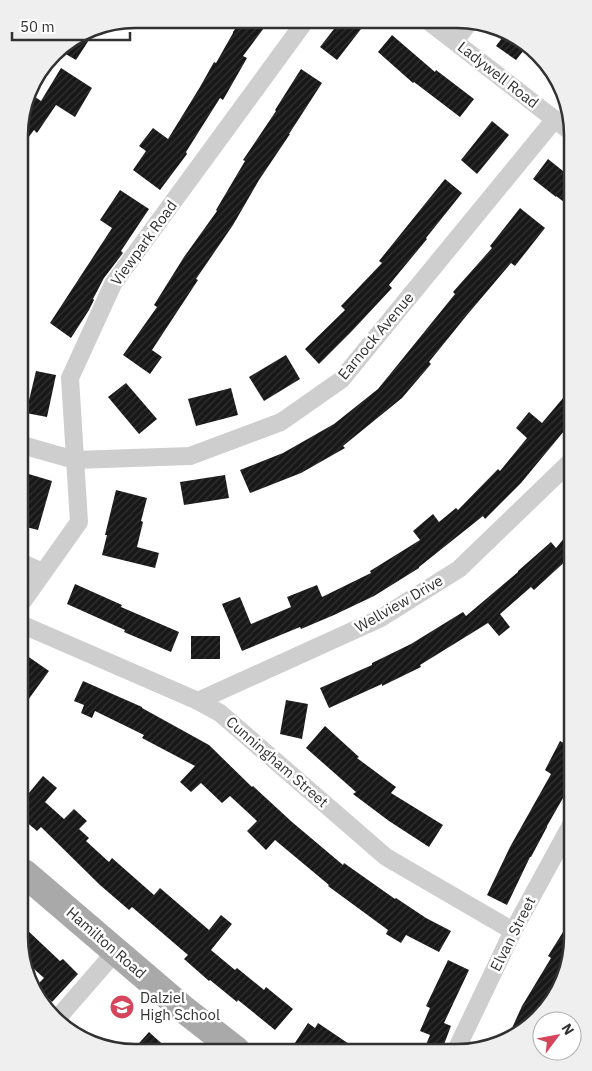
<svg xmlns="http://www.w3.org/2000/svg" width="592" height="1071" font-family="'IBM Plex Sans',sans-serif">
	<defs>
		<pattern id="building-hatch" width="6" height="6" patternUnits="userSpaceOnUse" patternTransform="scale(1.25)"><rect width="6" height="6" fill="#181818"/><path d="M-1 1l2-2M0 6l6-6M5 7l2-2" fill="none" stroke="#313131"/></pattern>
	</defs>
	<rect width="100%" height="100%" fill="#fff"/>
	<g fill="url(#building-hatch)">
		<polygon points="242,19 270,20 243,56 247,58 223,100 220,98 186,152 187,154 160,190 133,170 146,151 139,146 153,128 168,139 200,87 214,62 216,63 233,33 233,32"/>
		<polygon points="341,20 368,20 337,60 320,47"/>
		<polygon points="98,26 76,60 57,49 91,27"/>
		<polygon points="505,34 528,45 516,60 496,46"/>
		<polygon points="392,35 435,72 436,70 474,99 460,117 414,82 413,83 378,52"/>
		<polygon points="61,68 92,88 75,117 56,105 37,133 34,130 20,149 20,120 28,92 41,101"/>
		<polygon points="301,69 322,83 289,134 290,134 259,180 233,225 196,279 198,280 152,350 162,357 150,374 123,355 157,307 154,305 184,257 217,211 216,210 245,161 243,160 276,111 275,110"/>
		<polygon points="492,121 509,135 477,174 461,160"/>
		<polygon points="548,159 568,175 568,205 556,196 556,197 533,179"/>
		<polygon points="445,179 462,193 426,238 427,239 389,285 392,288 351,332 319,364 305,349 345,310 341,306 382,263 379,261"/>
		<polygon points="120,190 149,209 121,251 123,253 104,278 93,299 94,300 89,310 71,338 50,323 112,228 100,220"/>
		<polygon points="520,208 545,228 515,266 511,263 467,315 429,362 431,364 402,398 343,446 345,448 301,473 250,493 240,470 283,453 334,424 378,389 455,294 453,292 492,248 490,246"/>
		<polygon points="286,355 300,379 264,401 249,377"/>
		<polygon points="36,371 56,375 47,417 26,413"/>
		<polygon points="126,383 157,419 139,434 108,397"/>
		<polygon points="231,388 238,415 196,426 188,399"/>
		<polygon points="569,391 569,425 521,483 485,519 483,516 419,567 419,568 374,596 334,615 301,629 300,627 242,651 222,604 240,597 251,624 291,607 287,597 317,585 322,597 371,573 370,571 420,540 413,531 433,514 439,522 456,508 458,510 498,469 500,471 527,438 516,428 529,412 542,423"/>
		<polygon points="22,472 52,481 38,530 22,526 22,504 26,491 22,490"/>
		<polygon points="225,475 229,498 184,505 180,482"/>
		<polygon points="116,490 147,498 141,521 143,522 137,547 159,553 155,568 102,555 107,535 105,535"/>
		<polygon points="570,531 570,557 534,590 531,587 500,614 510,627 499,636 488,623 420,665 421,667 382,686 382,684 329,708 320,688 372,665 372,663 411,644 463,612 466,616 518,572 518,571 551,542 556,548"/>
		<polygon points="75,584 122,605 121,607 179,632 171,652 124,632 125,630 67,604"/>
		<rect x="191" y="636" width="29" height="23"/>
		<polygon points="23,653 49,671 23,707"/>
		<polygon points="83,681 142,707 142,708 209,745 252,787 253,786 292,822 343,865 344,863 395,899 396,898 426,918 451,931 439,952 406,935 401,943 386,934 388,930 328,886 329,885 275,840 266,850 247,831 257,821 230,796 222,803 201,783 191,792 180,782 195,766 142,738 144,735 95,711 92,718 81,713 84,705 74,701"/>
		<polygon points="286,700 308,704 302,739 280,734"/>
		<polygon points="325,726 359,757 357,758 396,787 391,793 443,825 429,847 389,821 353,794 356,792 306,748"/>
		<polygon points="560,741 572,747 572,779 566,790 567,791 547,826 547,827 531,857 530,857 507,905 487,895 510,847 551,774 545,770"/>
		<polygon points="43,776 57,788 45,802 64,819 74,809 87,821 79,829 89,838 86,841 109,862 112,858 154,895 160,888 209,930 221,915 232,924 211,950 235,970 237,968 264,990 266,987 293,1009 275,1030 238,1000 237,1002 210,980 209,981 184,959 188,955 132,907 129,910 100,885 41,827 37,831 24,820 24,799"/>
		<polygon points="573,916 573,944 553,996 545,1010 508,1037 522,1006 551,958 548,956"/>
		<polygon points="25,928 60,961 63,959 78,974 52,1002 36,986 44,978 25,961"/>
		<polygon points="448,960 469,970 444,1023 451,1026 443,1047 425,1047 430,1035 420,1031 430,1008 426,1006"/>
		<polygon points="308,1023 315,1028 318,1023 355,1048 291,1049"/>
		<polygon points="149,1032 170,1051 132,1051"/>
	</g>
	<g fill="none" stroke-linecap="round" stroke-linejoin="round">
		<g stroke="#cecece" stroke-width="18">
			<polyline points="428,21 567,129"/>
			<polyline points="455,41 470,21"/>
			<polyline points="22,445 75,460 190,456 281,422 341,380 555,119"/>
			<polyline points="22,563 43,572"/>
			<polyline points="23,601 79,522 70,378 113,284 306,20"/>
			<polyline points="23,625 198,701 220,713 386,857 513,931"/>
			<polyline points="198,701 381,618 459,569 570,462"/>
			<polyline points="56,1020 116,951"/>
			<polyline points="458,1046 513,931 572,823"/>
		</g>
		<polyline stroke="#a9a9a9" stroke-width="28" points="24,873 182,1008 236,1050"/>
	</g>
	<defs>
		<symbol id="school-disc" viewBox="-11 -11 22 22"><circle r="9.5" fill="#d5455c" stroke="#fff"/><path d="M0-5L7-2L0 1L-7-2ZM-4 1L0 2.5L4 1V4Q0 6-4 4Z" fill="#fff"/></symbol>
	</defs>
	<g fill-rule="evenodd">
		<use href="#school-disc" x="108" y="993" width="28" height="28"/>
	</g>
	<g text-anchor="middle" stroke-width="5" stroke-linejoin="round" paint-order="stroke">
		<g font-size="15" fill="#313131" stroke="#fff">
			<text transform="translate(498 75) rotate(38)" y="5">Ladywell Road</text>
			<text transform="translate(144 243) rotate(-54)" y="5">Viewpark Road</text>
			<text transform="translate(376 336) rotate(-50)" y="5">Earnock Avenue</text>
			<text transform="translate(399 604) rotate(-30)" y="5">Wellview Drive</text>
			<text transform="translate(277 762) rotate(41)" y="5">Cunningham Street</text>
			<text transform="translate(513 934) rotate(-63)" y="5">Elvan Street</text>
			<text transform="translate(106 943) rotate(41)" y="5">Hamilton Road</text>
		</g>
		<g font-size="15" fill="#313131" stroke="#fff" text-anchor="start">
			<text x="140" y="1003">Dalziel<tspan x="140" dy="17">High School</tspan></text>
		</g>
	</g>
	<path d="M0 0H592V1071H0ZM135 28H457A107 107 0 0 1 564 135V937A107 107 0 0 1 457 1044H135A107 107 0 0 1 28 937V135A107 107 0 0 1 135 28Z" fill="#efefef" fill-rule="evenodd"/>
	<path fill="none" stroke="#313131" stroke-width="2.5" d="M135 28H457A107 107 0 0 1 564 135V937A107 107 0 0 1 457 1044H135A107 107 0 0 1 28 937V135A107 107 0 0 1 135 28Z"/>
	<g transform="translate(557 1036) rotate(58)"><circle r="24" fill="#ffffff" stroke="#adadad"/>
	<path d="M0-4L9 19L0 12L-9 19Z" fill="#d5455c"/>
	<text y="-8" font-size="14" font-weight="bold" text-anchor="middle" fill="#313131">N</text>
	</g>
	<path d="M12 32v8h118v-8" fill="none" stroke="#313131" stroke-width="2.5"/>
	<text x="20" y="32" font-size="15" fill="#313131" stroke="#ffffff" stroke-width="4" paint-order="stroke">50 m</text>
</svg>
